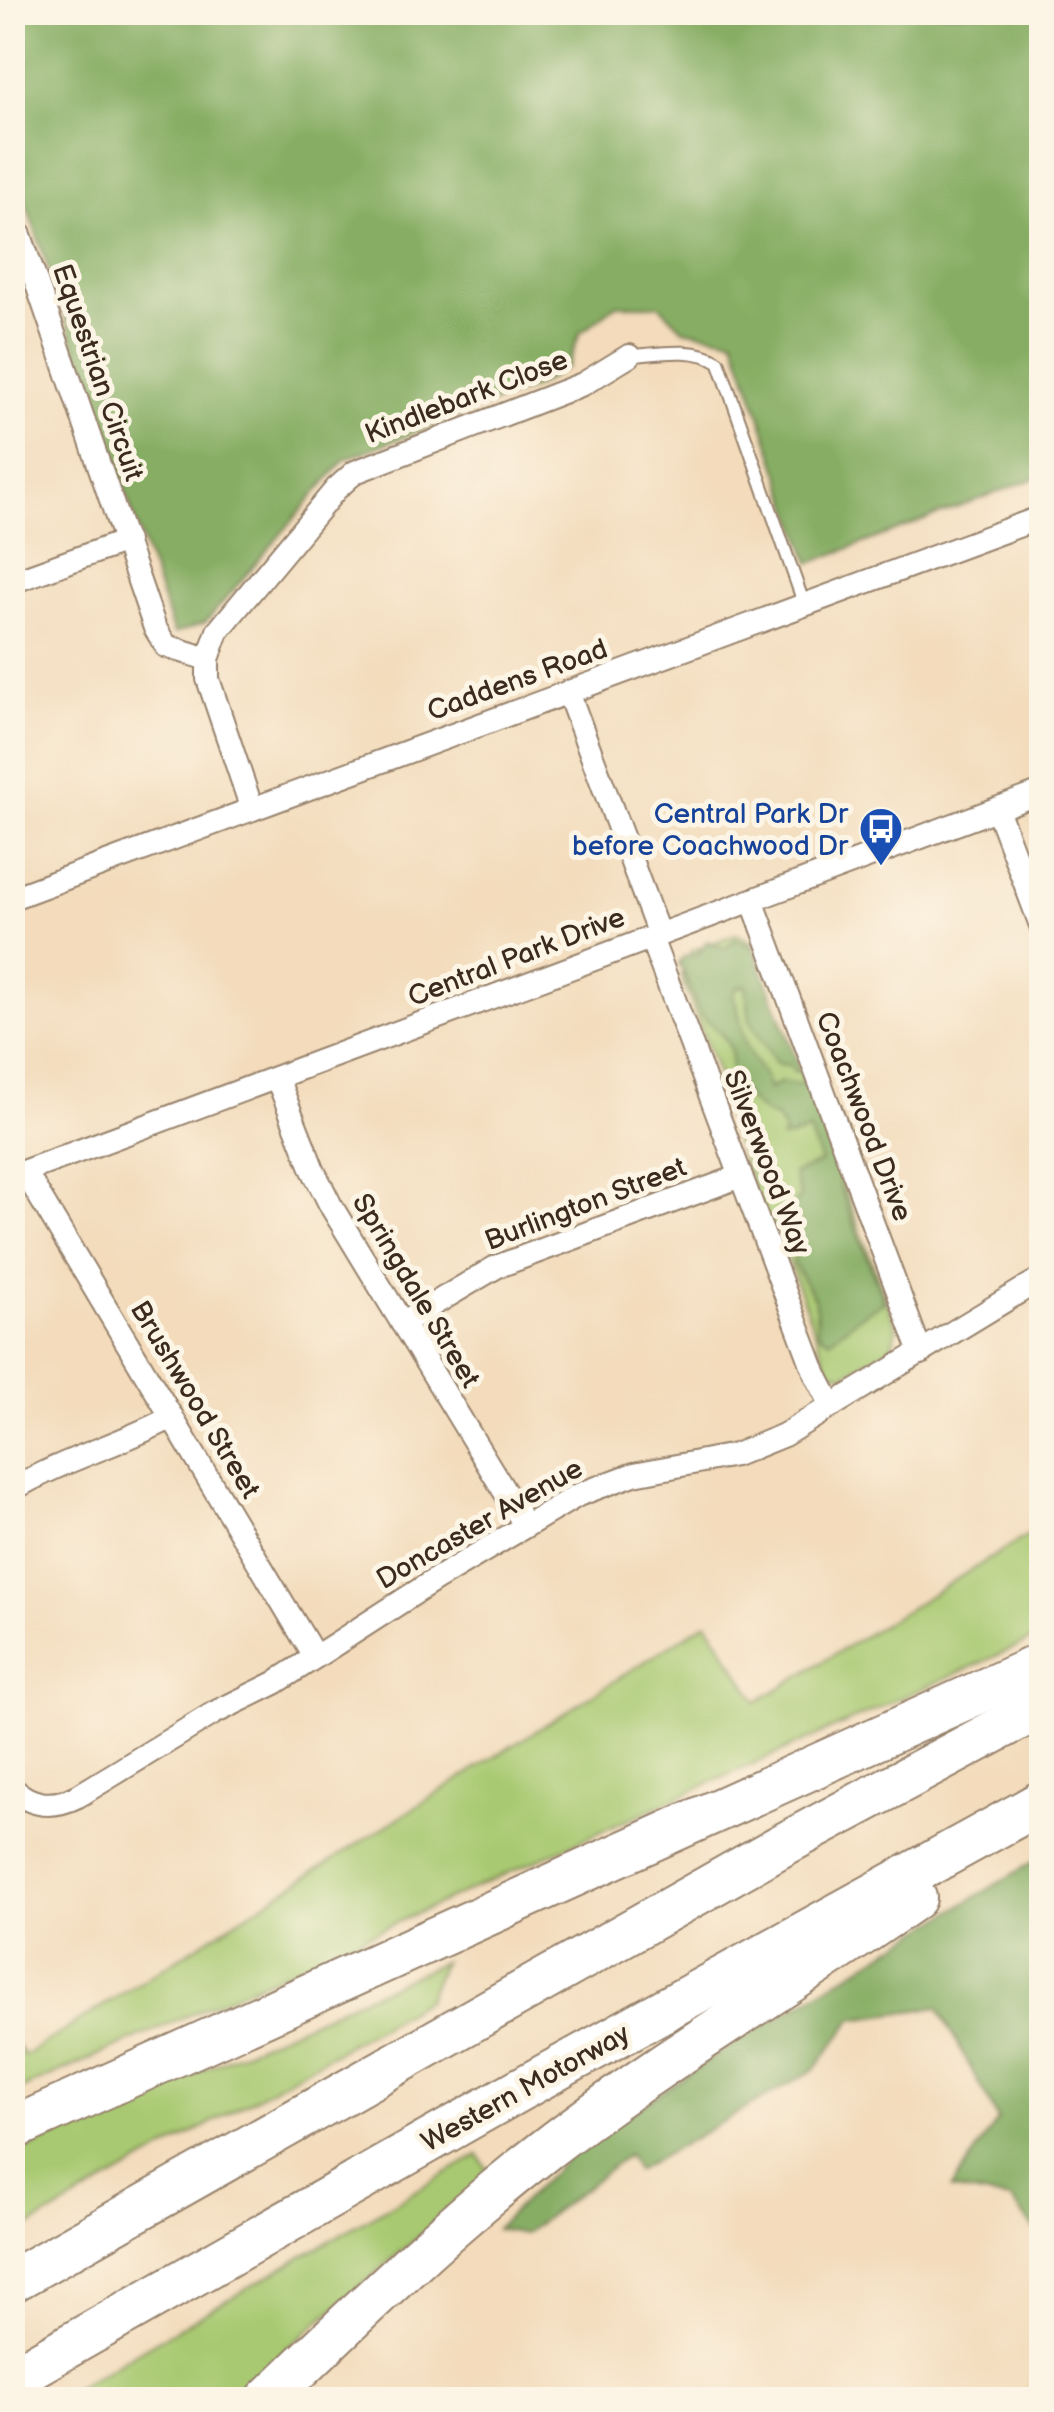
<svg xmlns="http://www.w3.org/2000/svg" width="1054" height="2412" font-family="'Balsamiq Sans',sans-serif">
	<rect width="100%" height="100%" fill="#fcf5e5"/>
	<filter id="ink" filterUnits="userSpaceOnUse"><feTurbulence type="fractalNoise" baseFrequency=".01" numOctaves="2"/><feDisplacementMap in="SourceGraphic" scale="20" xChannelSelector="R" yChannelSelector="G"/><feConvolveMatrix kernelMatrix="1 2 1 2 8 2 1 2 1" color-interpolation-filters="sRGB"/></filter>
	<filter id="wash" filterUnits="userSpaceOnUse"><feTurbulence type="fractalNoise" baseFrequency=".0048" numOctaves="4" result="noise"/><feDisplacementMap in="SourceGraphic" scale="40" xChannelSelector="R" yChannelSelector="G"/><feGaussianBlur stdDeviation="2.25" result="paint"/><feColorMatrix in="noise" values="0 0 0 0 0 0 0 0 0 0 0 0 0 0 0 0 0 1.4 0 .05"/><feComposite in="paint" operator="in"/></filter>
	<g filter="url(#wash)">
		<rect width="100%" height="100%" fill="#f3dbbb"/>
		<g fill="#a8c971" stroke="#727a48" stroke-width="2.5">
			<polygon points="736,934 752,942 807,1089 848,1175 843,1185 897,1329 891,1347 844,1375 829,1370 777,1230 767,1225 727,1119 731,1109 681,976 691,951"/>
			<polygon points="1041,1527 1041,1636 13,2093 13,2039 24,2056 707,1622 757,1702"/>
			<polygon points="443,1962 426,2000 13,2236 13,2155"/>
			<polygon points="478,2155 491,2175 228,2399 54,2400"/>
		</g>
		<g fill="#86ad63" stroke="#606c40" stroke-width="2.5">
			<polygon points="13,12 1041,13 1041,476 810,563 734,339 683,329 659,305 616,305 580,333 567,367 535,387 345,459 205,623 174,634 19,183 13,184"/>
			<path d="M 736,939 L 754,948 L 800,1069 L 795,1072 L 790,1065 L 777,1064 L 750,1022 L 746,985 L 736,988 L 733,997 C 741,1013 740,1029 746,1045 C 752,1062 765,1071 769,1089 L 781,1082 L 798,1085 L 809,1077 L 842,1174 L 839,1185 L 884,1302 L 861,1315 L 830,1340 L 818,1333 L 815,1300 L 794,1264 L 795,1247 L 778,1221 L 778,1217 L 791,1209 L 800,1196 L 793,1174 L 821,1162 L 809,1131 L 782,1139 L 784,1131 L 777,1118 C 760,1116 740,1091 733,1075 C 729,1067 732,1060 731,1052 C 727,1034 711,1027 702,1015 C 692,1001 689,981 679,964 L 683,957 L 698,954 L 707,941 L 725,949 Z"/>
			<polygon points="1041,1857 1041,2290 1039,2235 1011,2200 951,2189 998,2119 938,2007 853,2019 815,2069 636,2171 628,2155 524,2234 496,2229 570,2154 718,2054"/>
		</g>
	</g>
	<g filter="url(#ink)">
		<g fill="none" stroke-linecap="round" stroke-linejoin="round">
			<defs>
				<path id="service" d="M 629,356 C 657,354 694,346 719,362 L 804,604"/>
				<g id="minor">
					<polyline points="12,224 20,235 155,628 166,646 208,659"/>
					<polyline points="12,582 126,541"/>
					<polyline points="568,692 659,935"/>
					<polyline points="252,809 208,679 208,659 218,631 336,489 355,472 583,384 629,356"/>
					<polyline points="997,809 1042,928"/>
					<polyline points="12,898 1042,517"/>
					<polyline points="752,900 921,1353"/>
					<polyline points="651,938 816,1375 832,1406"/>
					<polyline points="277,1078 313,1170 331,1206 525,1525"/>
					<polyline points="25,1172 315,1657"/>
					<polyline points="12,1176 1042,792"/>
					<polyline points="402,1323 496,1267 741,1176"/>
					<path d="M 12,1490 C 63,1459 120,1445 172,1417"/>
					<path d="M 12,1788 C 32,1807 54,1808 78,1796 L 214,1713 L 275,1683 L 438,1578 L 578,1495 L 634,1474 L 735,1455 L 784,1435 L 1042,1278"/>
				</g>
				<g id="motorway">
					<polyline points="12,2129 1042,1664"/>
					<polyline points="12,2281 779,1847 1042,1706"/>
					<polyline points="12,2378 519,2090 1042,1802"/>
					<path d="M 267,2400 C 356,2314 446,2227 544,2151 C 662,2059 793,1984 915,1898"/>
				</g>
			</defs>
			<use href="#service" stroke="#97826c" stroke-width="15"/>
			<use href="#minor" stroke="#97826c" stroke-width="26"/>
			<use href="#motorway" stroke="#97826c" stroke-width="46"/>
			<use href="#service" stroke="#fff" stroke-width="11"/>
			<use href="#minor" stroke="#fff" stroke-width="22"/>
			<use href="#motorway" stroke="#fff" stroke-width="42"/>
		</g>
	</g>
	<defs>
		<symbol id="bus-pin" viewBox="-11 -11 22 30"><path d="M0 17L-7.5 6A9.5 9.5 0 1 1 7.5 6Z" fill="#1a4fb4" stroke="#fcf5e5"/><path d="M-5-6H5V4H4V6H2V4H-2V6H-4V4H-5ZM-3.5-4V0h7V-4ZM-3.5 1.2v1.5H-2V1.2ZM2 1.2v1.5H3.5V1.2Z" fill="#fff"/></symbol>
	</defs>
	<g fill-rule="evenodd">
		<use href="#bus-pin" x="856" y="804" width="50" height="68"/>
	</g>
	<g text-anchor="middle" stroke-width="10" stroke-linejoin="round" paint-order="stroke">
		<g font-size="28" fill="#3b2a1e" stroke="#fcf5e5">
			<text transform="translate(99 372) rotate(71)" y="10">Equestrian Circuit</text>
			<text transform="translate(466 396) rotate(-21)" y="10">Kindlebark Close</text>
			<text transform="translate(517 679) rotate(-20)" y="10">Caddens Road</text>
			<text transform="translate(516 956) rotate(-21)" y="10">Central Park Drive</text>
			<text transform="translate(865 1116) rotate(69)" y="10">Coachwood Drive</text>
			<text transform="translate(768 1162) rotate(69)" y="10">Silverwood Way</text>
			<text transform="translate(585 1203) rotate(-21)" y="10">Burlington Street</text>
			<text transform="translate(417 1290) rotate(59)" y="10">Springdale Street</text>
			<text transform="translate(196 1399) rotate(59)" y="10">Brushwood Street</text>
			<text transform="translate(479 1523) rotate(-30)" y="10">Doncaster Avenue</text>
			<text transform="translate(525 2087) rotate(-29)" y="10">Western Motorway</text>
		</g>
		<g font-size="28" fill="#164399" stroke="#fcf5e5" text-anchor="end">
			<text x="848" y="823">Central Park Dr<tspan x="848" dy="32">before Coachwood Dr</tspan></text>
		</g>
	</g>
	<rect width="1054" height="2412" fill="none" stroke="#fcf5e5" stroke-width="50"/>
</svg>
